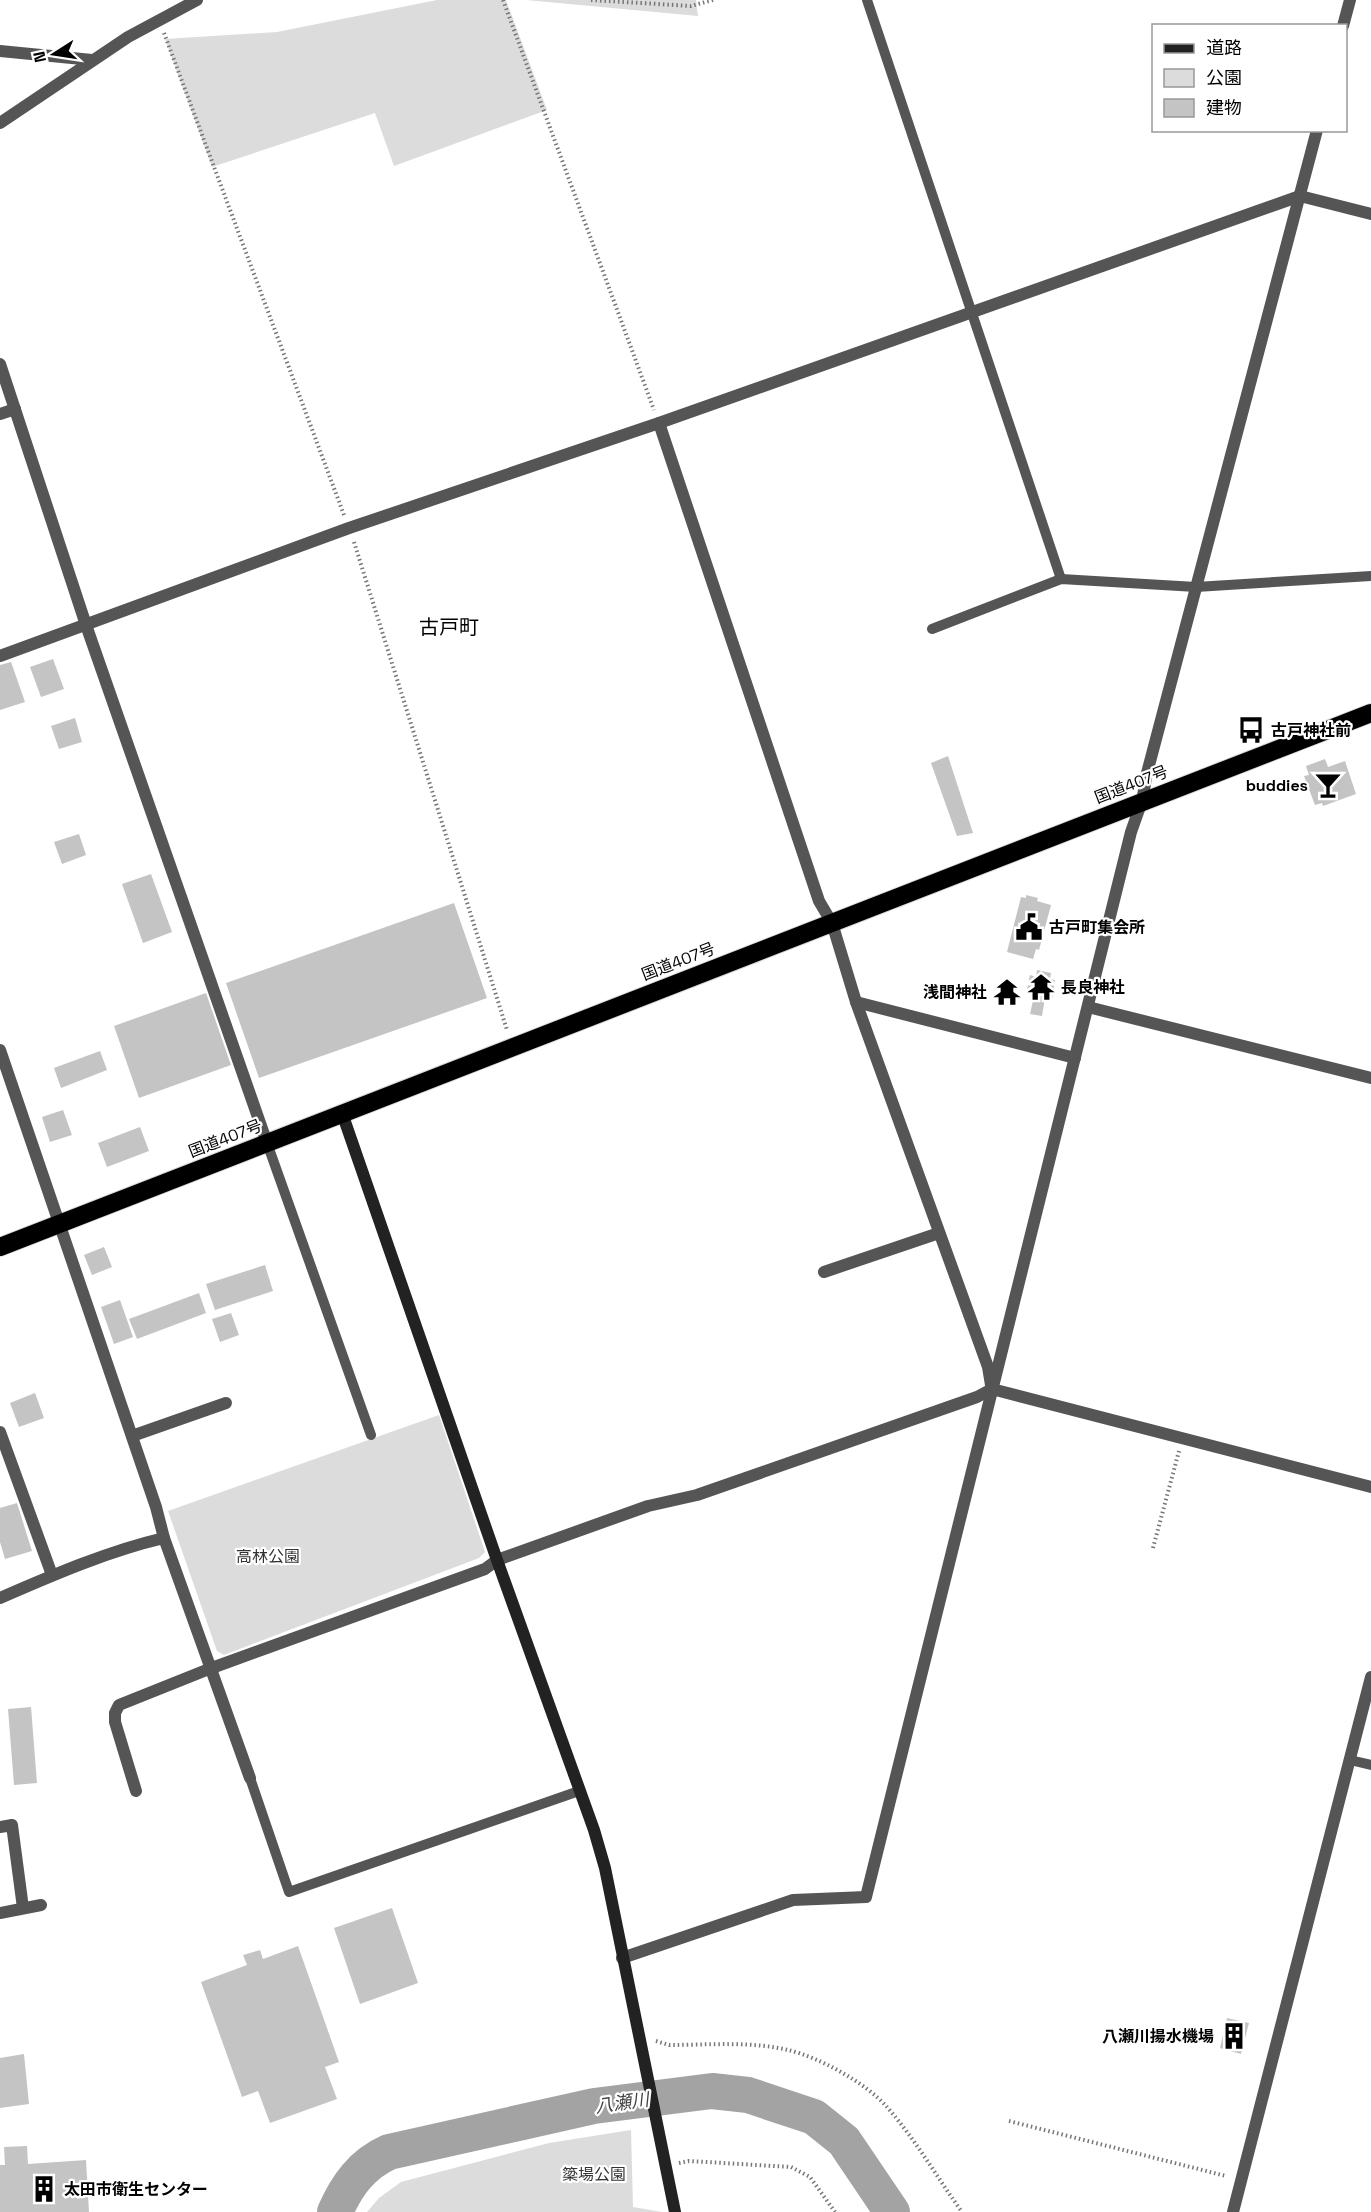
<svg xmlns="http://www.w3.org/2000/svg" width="1371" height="2212" font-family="'Space Grotesk','Noto Sans JP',sans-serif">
	<rect width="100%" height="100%" fill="#fff"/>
	<g fill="#dcdcdc">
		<polygon points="437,0 506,0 547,110 394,166 375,113 212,167 165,39 277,32"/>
		<polygon points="526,0 696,0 698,16"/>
		<polygon points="439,1415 485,1552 479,1558 224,1655 217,1651 168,1511"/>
		<polygon points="631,2130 633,2207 662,2212 367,2212 379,2198 401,2182 549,2143"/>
	</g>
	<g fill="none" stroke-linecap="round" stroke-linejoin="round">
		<path stroke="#a3a3a3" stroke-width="36" d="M 335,2212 C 347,2185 362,2164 389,2152 L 594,2106 L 712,2091 L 748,2095 L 814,2117 L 844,2141 L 892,2212"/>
	</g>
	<g fill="#c4c4c4">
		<polygon points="53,659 64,689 41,697 30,667"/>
		<polygon points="11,662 25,702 0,710 0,665"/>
		<polygon points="75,718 82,742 59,749 51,726"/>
		<polygon points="948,756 973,833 957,836 931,763"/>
		<polygon points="1325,759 1328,767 1345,761 1356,794 1323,806 1322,803 1315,805 1304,776 1309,775 1306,766"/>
		<polygon points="79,834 86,855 62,864 54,842"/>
		<polygon points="151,874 172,932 143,943 122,884"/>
		<polygon points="1026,895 1038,898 1037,901 1051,905 1039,950 1036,949 1033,959 1007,952 1021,897 1026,898"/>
		<polygon points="454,903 487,998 259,1078 226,983"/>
		<polygon points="1037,970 1051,973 1050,979 1055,980 1052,999 1045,998 1042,1016 1030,1014 1034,996 1026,994 1030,975 1036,977"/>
		<polygon points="206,993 231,1065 139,1098 114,1026"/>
		<polygon points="100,1051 107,1070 61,1088 54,1068"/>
		<polygon points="63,1110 72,1135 50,1142 42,1117"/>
		<polygon points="140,1127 149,1151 107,1167 98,1143"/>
		<polygon points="104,1247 112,1267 92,1275 84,1255"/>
		<polygon points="265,1265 273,1291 215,1310 206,1284"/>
		<polygon points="199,1293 206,1313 137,1339 129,1319"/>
		<polygon points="120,1300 133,1337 114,1344 101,1307"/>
		<polygon points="231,1313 239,1335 220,1342 212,1319"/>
		<polygon points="35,1393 44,1418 19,1427 10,1403"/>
		<polygon points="17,1503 32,1551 5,1559 0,1542 0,1508"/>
		<polygon points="31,1707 37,1783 14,1785 8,1709"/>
		<polygon points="392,1908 418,1983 360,2004 334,1928"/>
		<polygon points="298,1946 339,2062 325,2067 337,2099 270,2123 258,2091 242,2097 201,1982 247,1965 243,1955 260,1950 263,1959"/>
		<polygon points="1227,2018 1249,2023 1241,2054 1220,2048"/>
		<polygon points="24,2054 29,2104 0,2108 0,2058"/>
		<polygon points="27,2146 28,2164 86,2160 89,2212 0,2212 0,2165 5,2165 4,2147"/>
	</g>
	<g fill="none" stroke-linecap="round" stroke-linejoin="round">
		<defs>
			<polyline id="highway" points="0,1247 1371,713"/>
		</defs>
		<use href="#highway" stroke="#dbdbdb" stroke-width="20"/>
		<g stroke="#777" stroke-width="4" stroke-dasharray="1.5 3" stroke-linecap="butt">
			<polyline points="503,0 654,410"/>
			<polyline points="591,0 691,6 713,0"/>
			<polyline points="164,33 344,515"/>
			<polyline points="354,542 507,1030"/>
			<polyline points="1153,1548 1179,1451"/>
			<path d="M 656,2041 L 669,2045 C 707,2045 751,2041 788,2050 C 819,2057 866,2083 887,2107 C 915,2139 937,2177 962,2212"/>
			<polyline points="1009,2121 1226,2176"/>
			<polyline points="679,2163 689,2161 791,2167 810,2177 835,2212"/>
		</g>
		<g stroke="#555" stroke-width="10">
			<polyline points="867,0 1061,579"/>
			<polyline points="932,629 1061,579 1196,587 1371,576"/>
			<polyline points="267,1143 371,1435"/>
			<polyline points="1350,1760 1371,1765"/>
			<polyline points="250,1778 289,1892 579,1791"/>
		</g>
		<g stroke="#555" stroke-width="12">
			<polyline points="1343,26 1350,0"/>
			<polyline points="0,51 92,60"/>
			<polyline points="0,123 128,37 197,0"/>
			<polyline points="0,364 86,625 267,1143"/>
			<polyline points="0,414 15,409"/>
			<polyline points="659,423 819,901 832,923 856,1002 988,1367 991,1385"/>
			<polyline points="0,656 349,528 659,423 1300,196 1371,214"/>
			<polyline points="856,1002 1075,1058"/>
			<polyline points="1088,1007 1371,1078"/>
			<polyline points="0,1050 156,1507 164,1538 250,1778"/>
			<polyline points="824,1272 939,1233"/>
			<polyline points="0,1432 52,1575"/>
			<polyline points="132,1436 226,1403"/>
			<path d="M 0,1598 C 53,1575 108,1551 164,1538"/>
			<polyline points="136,1791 115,1722 115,1713 119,1705 209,1669 485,1569 497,1560 648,1506 697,1495 977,1397 992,1389 1371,1487"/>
			<polyline points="0,1827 12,1825 23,1908"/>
			<polyline points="0,1913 41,1905"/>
			<polyline points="622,1958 793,1900 866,1897 1131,832 1142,801 1147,773 1317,130"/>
			<polyline points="1233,2212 1371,1677"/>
		</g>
		<polyline stroke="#222" stroke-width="12" points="342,1113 497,1560 594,1830 605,1868 675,2212"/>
		<use href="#highway" stroke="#000" stroke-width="18"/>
	</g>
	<defs>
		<symbol id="bus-bare" viewBox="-9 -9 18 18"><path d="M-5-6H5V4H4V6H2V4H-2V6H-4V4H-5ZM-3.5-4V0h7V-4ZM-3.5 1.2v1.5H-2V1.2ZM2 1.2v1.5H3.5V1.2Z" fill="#000" stroke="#fff" stroke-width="2.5" paint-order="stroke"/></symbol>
		<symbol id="bar-bare" viewBox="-9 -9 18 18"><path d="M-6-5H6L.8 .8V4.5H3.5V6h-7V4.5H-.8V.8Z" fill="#000" stroke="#fff" stroke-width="2.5" paint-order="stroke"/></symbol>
		<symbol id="civic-bare" viewBox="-9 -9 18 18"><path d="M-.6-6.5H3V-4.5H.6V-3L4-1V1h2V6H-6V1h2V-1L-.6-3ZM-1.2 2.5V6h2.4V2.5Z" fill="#000" stroke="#fff" stroke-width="2.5" paint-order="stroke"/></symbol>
		<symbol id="temple-bare" viewBox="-9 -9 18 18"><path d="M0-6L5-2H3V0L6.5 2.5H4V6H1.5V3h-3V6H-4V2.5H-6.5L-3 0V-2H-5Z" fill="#000" stroke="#fff" stroke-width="2.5" paint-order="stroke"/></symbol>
		<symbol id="building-bare" viewBox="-9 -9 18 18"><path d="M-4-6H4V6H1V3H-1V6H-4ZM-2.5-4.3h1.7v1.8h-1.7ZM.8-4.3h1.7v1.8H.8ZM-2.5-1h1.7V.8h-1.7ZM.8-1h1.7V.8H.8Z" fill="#000" stroke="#fff" stroke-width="2.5" paint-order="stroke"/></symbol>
	</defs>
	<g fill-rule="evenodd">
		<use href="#bus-bare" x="1232" y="711" width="38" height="38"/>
		<use href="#bar-bare" x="1309" y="766" width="38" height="38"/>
		<use href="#civic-bare" x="1010" y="908" width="38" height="38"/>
		<use href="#temple-bare" x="1022" y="968" width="38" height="38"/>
		<use href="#temple-bare" x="988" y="973" width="38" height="38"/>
		<use href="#building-bare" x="1215" y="2017" width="38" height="38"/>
		<use href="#building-bare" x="25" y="2170" width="38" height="38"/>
	</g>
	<g text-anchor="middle" stroke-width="4.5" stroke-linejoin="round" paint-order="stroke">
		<g font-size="16" font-weight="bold" fill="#000" stroke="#fff" text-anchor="start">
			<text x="1271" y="736">古戸神社前</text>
			<text x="1308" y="791" text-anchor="end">buddies</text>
			<text x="1049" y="933">古戸町集会所</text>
			<text x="1061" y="993">長良神社</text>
			<text x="987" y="998" text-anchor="end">浅間神社</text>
			<text x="1214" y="2042" text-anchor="end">八瀬川揚水機場</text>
			<text x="64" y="2195">太田市衛生センター</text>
		</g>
		<g font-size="16" fill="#000" stroke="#fff">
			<text transform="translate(1131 784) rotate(-21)" y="6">国道407号</text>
			<text transform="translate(678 961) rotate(-21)" y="6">国道407号</text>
			<text transform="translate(225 1138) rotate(-21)" y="6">国道407号</text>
		</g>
		<g font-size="16" fill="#333" stroke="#fff">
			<text x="268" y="1562">高林公園</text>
			<text x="594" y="2180">簗場公園</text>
		</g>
		<g font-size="18" font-style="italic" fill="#444" stroke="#fff">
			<text transform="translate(622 2103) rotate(-8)" y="6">八瀬川</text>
		</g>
		<g font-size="20" fill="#000" stroke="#fff">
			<text x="449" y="634">古戸町</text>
		</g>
	</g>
	<rect x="1152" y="24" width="195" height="108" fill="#ffffff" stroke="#999999" stroke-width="1.5"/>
	<rect x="1164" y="44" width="30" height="9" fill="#222222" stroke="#999999" stroke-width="1.5"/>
	<text x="1206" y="54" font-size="18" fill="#000000">道路</text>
	<rect x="1164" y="69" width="30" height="18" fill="#dcdcdc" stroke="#999999" stroke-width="1.5"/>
	<text x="1206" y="84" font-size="18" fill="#000000">公園</text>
	<rect x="1164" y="99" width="30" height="18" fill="#c4c4c4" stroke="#999999" stroke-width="1.5"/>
	<text x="1206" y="114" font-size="18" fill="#000000">建物</text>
	<g transform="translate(54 54) rotate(258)" stroke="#ffffff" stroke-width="4.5" paint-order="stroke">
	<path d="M0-4.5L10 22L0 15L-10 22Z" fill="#000000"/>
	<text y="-9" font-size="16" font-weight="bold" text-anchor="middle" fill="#000000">N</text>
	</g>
</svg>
